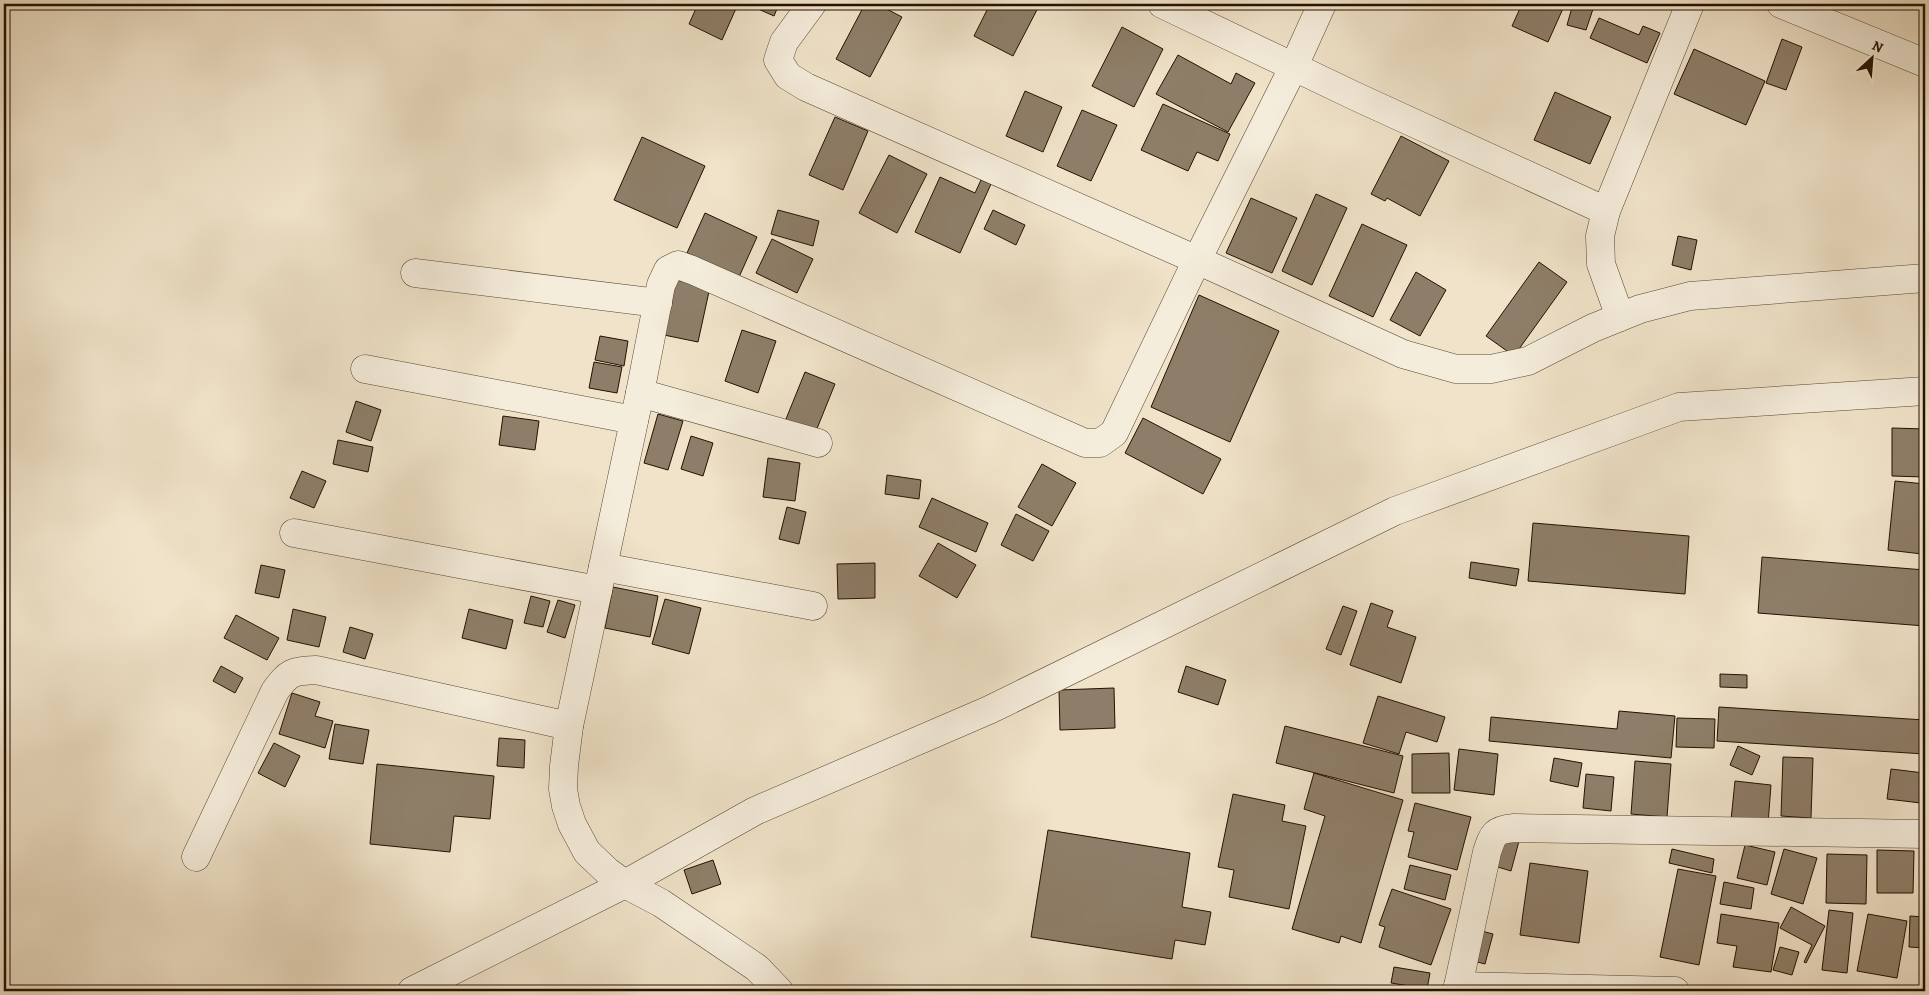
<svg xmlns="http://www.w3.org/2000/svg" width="1929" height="995" font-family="Alegreya,serif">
	<rect width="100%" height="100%" fill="#f0e3c9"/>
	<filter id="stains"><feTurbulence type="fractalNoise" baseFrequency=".004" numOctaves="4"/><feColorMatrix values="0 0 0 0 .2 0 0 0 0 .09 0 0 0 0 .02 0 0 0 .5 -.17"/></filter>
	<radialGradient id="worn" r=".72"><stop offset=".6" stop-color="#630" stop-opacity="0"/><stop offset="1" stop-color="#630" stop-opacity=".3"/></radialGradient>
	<g fill="#8e7e69" stroke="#241100">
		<polygon points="698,4 738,4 722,40 689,24"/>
		<polygon points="747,4 779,4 774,16"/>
		<polygon points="865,4 877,4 902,17 870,77 836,59"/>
		<polygon points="990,4 1040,4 1013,56 974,36"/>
		<polygon points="1522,4 1565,4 1548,42 1512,26"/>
		<polygon points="1573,4 1593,9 1586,30 1567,25"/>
		<polygon points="1599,18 1639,35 1643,26 1660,33 1647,63 1590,38"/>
		<polygon points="1122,27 1163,49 1134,107 1092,86"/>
		<polygon points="1782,39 1802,47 1786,90 1766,83"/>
		<polygon points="1694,49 1765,81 1746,125 1674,94"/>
		<polygon points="1178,55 1231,84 1236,73 1255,83 1228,132 1156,94"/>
		<polygon points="1025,91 1062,107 1043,152 1006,136"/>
		<polygon points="1555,92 1611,117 1590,164 1534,140"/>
		<polygon points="1163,104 1230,134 1218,161 1197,152 1188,171 1141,150"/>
		<polygon points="1082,110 1117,125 1091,181 1057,166"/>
		<polygon points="835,117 868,131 843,190 809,175"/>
		<polygon points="1401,136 1449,161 1420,216 1387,198 1385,201 1371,194"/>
		<polygon points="642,137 705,166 677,228 614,200"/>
		<polygon points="889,155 927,174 897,233 859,213"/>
		<polygon points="940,177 975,193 981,180 991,184 960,253 915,232"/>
		<polygon points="1316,194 1347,208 1312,285 1282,271"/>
		<polygon points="1251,198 1297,218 1272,273 1226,253"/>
		<polygon points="778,210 819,221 813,246 771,234"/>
		<polygon points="993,210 1025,225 1016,245 984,229"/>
		<polygon points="705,213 757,237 739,277 687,253"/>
		<polygon points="1362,224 1407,245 1373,317 1329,296"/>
		<polygon points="1678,236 1697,240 1691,270 1672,265"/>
		<polygon points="772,239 813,259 797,293 756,273"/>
		<polygon points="1539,262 1567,282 1514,356 1486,336"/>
		<polygon points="1416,272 1446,290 1420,336 1390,320"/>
		<polygon points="676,280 710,287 698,342 664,335"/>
		<polygon points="1199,295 1279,331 1230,442 1151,407"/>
		<polygon points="742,330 776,341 758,393 725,381"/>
		<polygon points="600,336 628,341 624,366 595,360"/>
		<polygon points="594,362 622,367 617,393 589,388"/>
		<polygon points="805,372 835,384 814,436 784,424"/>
		<polygon points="356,401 381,410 371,441 346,432"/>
		<polygon points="658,414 683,421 668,470 644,463"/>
		<polygon points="503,416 539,421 535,450 499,445"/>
		<polygon points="1143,418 1221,459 1203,494 1125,453"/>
		<polygon points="1892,428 1925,429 1925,477 1892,476"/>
		<polygon points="691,436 713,443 703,476 681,469"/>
		<polygon points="338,440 373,447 368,472 333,464"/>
		<polygon points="768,458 800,463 795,501 763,497"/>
		<polygon points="1042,464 1076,483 1052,526 1018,507"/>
		<polygon points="302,471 326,481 314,508 290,498"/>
		<polygon points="887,475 921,480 919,499 885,494"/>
		<polygon points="1895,481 1925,484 1925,524 1922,554 1888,550"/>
		<polygon points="932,498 988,523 976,552 919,527"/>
		<polygon points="787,507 806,512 799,544 779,539"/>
		<polygon points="1016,514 1049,531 1033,561 1001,545"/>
		<polygon points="1533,523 1689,536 1685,594 1528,581"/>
		<polygon points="938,543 976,565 957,598 919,576"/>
		<polygon points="1762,557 1925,570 1925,626 1758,613"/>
		<polygon points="1471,562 1519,569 1516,586 1469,578"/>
		<polygon points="875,563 875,598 838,599 837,564"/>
		<polygon points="261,565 285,570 279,598 255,593"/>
		<polygon points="613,587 658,596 650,637 605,628"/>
		<polygon points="531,596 550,601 543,627 524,623"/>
		<polygon points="665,599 701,608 689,654 652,644"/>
		<polygon points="558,600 575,605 565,638 547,632"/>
		<polygon points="1371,603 1393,611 1387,627 1416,637 1401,683 1350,665"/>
		<polygon points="1343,606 1357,611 1341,655 1326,649"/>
		<polygon points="293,609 326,617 319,647 287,640"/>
		<polygon points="469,609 513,620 506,649 462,638"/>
		<polygon points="236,615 279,638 267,660 224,638"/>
		<polygon points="350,627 373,634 365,659 343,652"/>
		<polygon points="221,666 243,678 235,693 213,681"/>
		<polygon points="1186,666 1226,680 1218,705 1178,692"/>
		<polygon points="1720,674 1747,675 1747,688 1720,687"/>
		<polygon points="1114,688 1115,728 1060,730 1059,690"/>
		<polygon points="292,693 320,702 315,716 333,721 325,748 279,734"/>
		<polygon points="1378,696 1445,717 1437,742 1406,732 1399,754 1363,743"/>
		<polygon points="1719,707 1925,720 1925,754 1717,741"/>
		<polygon points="1619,711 1675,716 1671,758 1489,741 1491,717 1617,729"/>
		<polygon points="1677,718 1715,719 1714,748 1676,747"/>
		<polygon points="335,724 369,730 363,764 329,759"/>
		<polygon points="1285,726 1403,756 1394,793 1276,763"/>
		<polygon points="499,738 525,740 524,768 497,766"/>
		<polygon points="274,743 300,756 285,787 258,773"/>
		<polygon points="1738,746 1760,756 1752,775 1730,765"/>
		<polygon points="1459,749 1498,754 1494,795 1454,790"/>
		<polygon points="1449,753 1450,793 1412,793 1412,754"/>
		<polygon points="1783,757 1813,758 1811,818 1781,816"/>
		<polygon points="1554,758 1582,763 1578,787 1550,781"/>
		<polygon points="1635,761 1671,764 1667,817 1631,814"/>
		<polygon points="377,764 494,776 490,819 454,816 450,852 370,844"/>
		<polygon points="1891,769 1924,773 1921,803 1887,799"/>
		<polygon points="1314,773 1403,800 1361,943 1341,936 1339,943 1292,929 1325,816 1304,809"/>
		<polygon points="1586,774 1614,777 1611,811 1583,808"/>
		<polygon points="1735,781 1771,785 1768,824 1731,820"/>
		<polygon points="1233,794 1285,805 1282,821 1306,826 1289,909 1229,897 1234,870 1218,867"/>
		<polygon points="1415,803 1471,817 1457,870 1408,857 1414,832 1408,831"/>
		<polygon points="1048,830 1190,853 1182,907 1211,912 1205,945 1175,940 1172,959 1031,937"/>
		<polygon points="1499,836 1519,841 1511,871 1491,865"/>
		<polygon points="1745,845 1775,852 1767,885 1737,878"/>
		<polygon points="1672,849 1714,859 1712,873 1669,863"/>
		<polygon points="1784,849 1817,858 1803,904 1771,894"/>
		<polygon points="1877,850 1914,851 1913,893 1877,893"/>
		<polygon points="1827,854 1867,855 1866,904 1826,903"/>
		<polygon points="713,860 721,884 692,894 684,870"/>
		<polygon points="1530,863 1588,871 1579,943 1520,935"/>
		<polygon points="1410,865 1451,875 1445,900 1404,889"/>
		<polygon points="1925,866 1925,907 1920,906"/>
		<polygon points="1678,869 1716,876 1699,965 1660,957"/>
		<polygon points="1724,882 1754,888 1751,909 1720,904"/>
		<polygon points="1392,889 1451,909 1431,965 1379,947 1385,927 1379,925"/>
		<polygon points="1791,907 1825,926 1806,963 1804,962 1812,945 1780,928"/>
		<polygon points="1829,910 1853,913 1847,973 1822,970"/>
		<polygon points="1721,914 1779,923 1771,972 1733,967 1737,946 1717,943"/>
		<polygon points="1868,914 1907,921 1897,978 1857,971"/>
		<polygon points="1910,916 1925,917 1925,948 1909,947"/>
		<polygon points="1478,930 1493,934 1485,964 1470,960"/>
		<polygon points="1780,947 1799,952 1792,975 1773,970"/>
		<polygon points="1394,967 1430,973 1427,989 1391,983"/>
	</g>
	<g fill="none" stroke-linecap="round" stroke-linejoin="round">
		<defs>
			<g id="minor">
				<polyline points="812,4 784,42 778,60 788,76 806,87 1197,260 1403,354 1456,369 1491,369 1528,361 1593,328 1640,309 1690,296 1925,278"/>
				<polyline points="1162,4 1357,97 1606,211"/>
				<polyline points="1781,4 1925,63"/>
				<polyline points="415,273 658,303"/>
				<polyline points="1620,317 1601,264 1600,236 1606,211 1690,4"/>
				<polyline points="365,369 634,420"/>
				<polyline points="640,393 818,443"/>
				<polyline points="294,533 598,590"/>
				<polyline points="603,567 813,606"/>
				<path d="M 196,857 L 275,691 C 289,672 292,671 316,670 L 569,726"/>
				<polyline points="1458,986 1675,991"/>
				<polyline points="412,991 625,884 755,811 989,710 1395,511 1679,407 1925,391"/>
				<polyline points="779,991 757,968 661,903 625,884 607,871 587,852 572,824 566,806 563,789 564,766 569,726 640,393 661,285 668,270 678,265 692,270 1085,443 1100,443 1114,433 1197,260 1294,66 1322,4"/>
				<path d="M 1457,991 L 1487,852 C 1493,834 1494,830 1514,828 L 1925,834"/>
			</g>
		</defs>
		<use href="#minor" stroke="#574632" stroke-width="29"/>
		<use href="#minor" stroke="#f5eddc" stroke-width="28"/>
	</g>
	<rect width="1929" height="995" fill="none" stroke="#f0e3c9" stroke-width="20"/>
	<rect x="5" y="5" width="1919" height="985" fill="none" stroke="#241100" stroke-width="2.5"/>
	<rect x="10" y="10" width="1909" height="975" fill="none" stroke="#241100"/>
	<g transform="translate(1872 58) rotate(26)" stroke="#f5eddc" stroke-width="4" paint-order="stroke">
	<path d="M0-4L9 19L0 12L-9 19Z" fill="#241100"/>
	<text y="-8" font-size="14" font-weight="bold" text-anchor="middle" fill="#241100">N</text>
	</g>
	<rect width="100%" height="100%" filter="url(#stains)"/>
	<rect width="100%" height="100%" fill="url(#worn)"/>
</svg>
